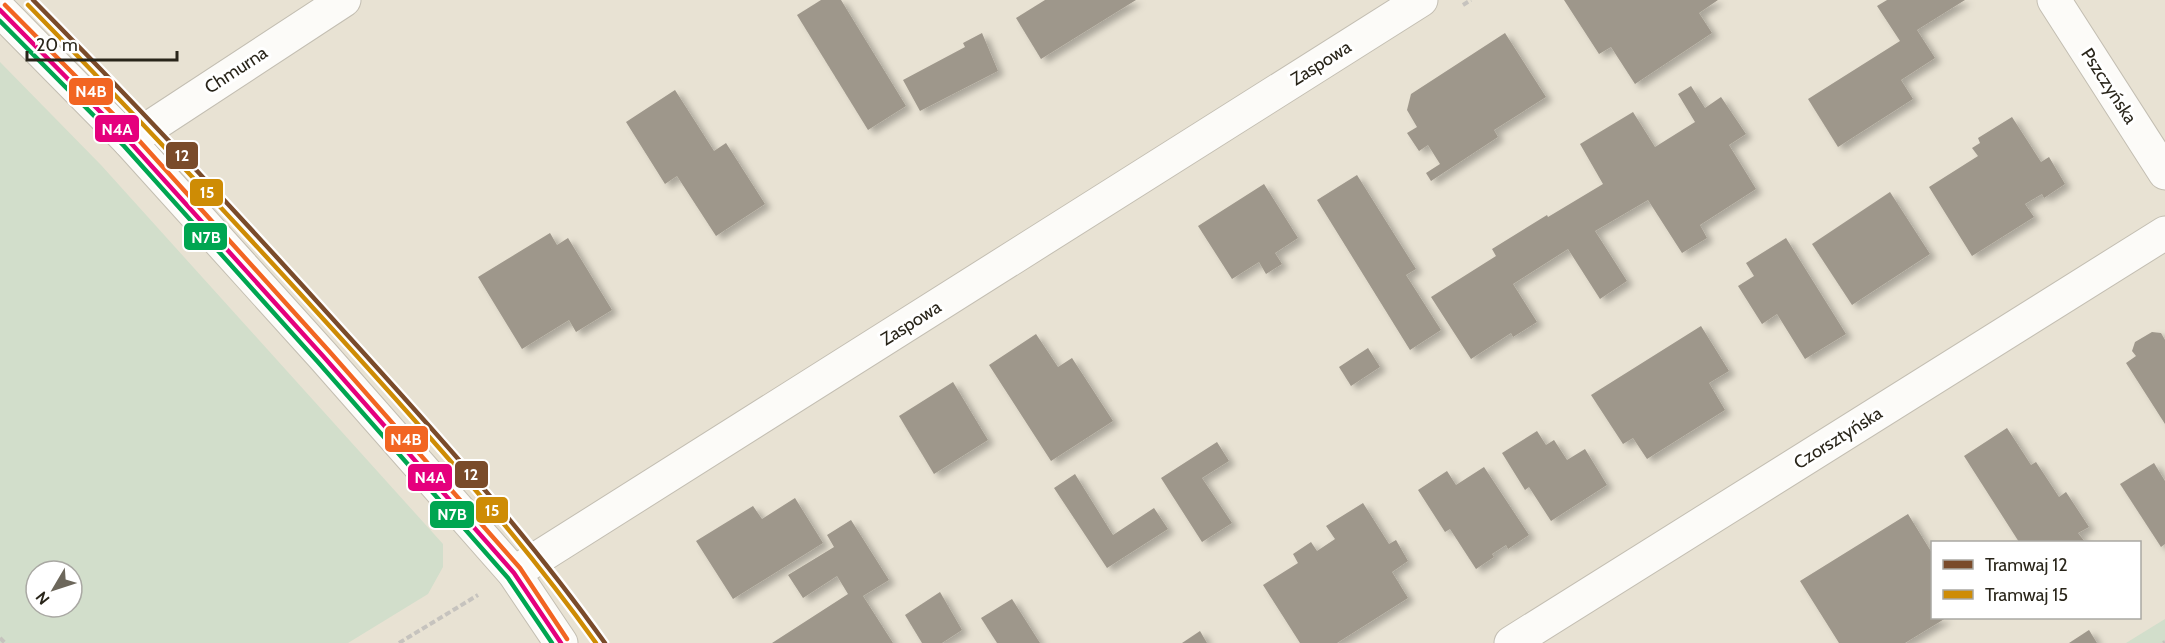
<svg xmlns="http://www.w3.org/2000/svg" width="2165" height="643" font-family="Cabin,sans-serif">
	<defs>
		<filter id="shadow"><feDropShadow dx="6" dy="4" stdDeviation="3" flood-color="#0004"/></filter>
	</defs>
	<rect width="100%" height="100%" fill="#e8e2d3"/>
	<g fill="#d2decb" fill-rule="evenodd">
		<path d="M 0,62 L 101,165 L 443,544 L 443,567 L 428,594 L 348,643 L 0,643 ZM 36,571 L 72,571 L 72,607 L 36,607 Z"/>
		<polygon points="2165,619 2165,643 2126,643"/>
	</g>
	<g fill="#9e978b" filter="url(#shadow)">
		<polygon points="821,0 841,0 906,106 868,130 797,15"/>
		<polygon points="1045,0 1136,0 1041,59 1016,18"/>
		<polygon points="1564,0 1718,0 1699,13 1712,33 1635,84 1611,47 1599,54"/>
		<polygon points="1887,0 1965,0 1917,30 1935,58 1901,80 1913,99 1838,147 1808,99 1900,41 1877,6"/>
		<polygon points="982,33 998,71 920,111 903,80 965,47 963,43"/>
		<polygon points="1505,33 1546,97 1494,130 1498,137 1431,181 1426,173 1440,164 1428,145 1419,151 1407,133 1417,127 1407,110 1411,94"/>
		<polygon points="1691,86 1705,108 1721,97 1746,134 1729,145 1756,189 1700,225 1707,238 1682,253 1648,200 1595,231 1627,281 1600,299 1568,249 1513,284 1537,322 1513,337 1511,333 1471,359 1431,297 1496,256 1492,249 1547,215 1548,217 1603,184 1580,144 1633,112 1655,147 1695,122 1678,94"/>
		<polygon points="675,90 714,151 726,143 765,204 716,236 677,176 665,184 626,122"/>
		<polygon points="2012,117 2041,162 2049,157 2065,184 2044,198 2042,194 2025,204 2034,217 1972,256 1929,187 1978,156 1972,148 1980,143 1978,138"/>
		<polygon points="1357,175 1416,269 1406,275 1441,330 1410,350 1317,200"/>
		<polygon points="1264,184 1298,238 1275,253 1282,264 1266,274 1259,262 1232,279 1198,226"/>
		<polygon points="1890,192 1930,254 1852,305 1812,244"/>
		<polygon points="550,233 557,245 568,238 612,310 576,332 569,320 522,349 478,277"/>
		<polygon points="1786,238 1846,334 1805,359 1777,314 1762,324 1738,286 1754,276 1746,263"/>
		<polygon points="1701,326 1729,371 1709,383 1725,410 1647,459 1633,438 1623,444 1591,395"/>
		<polygon points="2152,332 2161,333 2165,340 2165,424 2126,363 2136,356 2132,351 2135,342"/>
		<polygon points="1036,334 1058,367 1072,358 1113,421 1051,461 989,365"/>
		<polygon points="1368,348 1380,367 1351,386 1339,367"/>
		<polygon points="953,382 988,440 934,474 899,416"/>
		<polygon points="2007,428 2031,465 2036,462 2059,497 2066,492 2089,527 2078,533 2085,542 2019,542 1964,456"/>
		<polygon points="1537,431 1546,445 1554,440 1567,460 1585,449 1607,485 1551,521 1529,487 1525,490 1502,453"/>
		<polygon points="1217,442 1229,461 1202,478 1232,523 1202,542 1161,478"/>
		<polygon points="2154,463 2165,481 2165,544 2161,547 2120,484"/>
		<polygon points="1484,467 1529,535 1508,549 1506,545 1492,554 1494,557 1476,569 1450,529 1445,532 1418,490 1447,471 1456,485"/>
		<polygon points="1075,474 1113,535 1154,508 1168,529 1107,568 1054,488"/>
		<polygon points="795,498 823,543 733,599 696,541 753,506 762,519"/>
		<polygon points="1363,503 1389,544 1396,540 1408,561 1392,572 1408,598 1337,643 1300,643 1263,585 1298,563 1293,554 1311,542 1317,551 1335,539 1326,526"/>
		<polygon points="1908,514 1932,553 1932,618 1946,618 1905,643 1839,643 1800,581"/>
		<polygon points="851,520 889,580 863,596 893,643 772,643 848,594 837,576 803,598 788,575 834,547 827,535"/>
		<polygon points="940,592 962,630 942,643 922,643 905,615"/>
		<polygon points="1012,599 1040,643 997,643 981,618"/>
		<polygon points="2089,630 2097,643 2069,643"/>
		<polygon points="1200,631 1207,643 1182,643"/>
	</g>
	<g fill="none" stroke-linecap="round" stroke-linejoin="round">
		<defs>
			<g id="minor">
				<polyline points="2054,0 2165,173"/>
				<polyline points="129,141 344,0"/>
				<polyline points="514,573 1421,0"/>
				<polyline points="1511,643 2165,233"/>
			</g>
			<polyline id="tertiary" points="0,10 129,141 323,356 514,573 561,643"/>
		</defs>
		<use href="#minor" stroke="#c3beb2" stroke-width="35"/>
		<use href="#tertiary" stroke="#c3beb2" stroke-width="35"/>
		<g stroke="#c6c3be" stroke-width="4" stroke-dasharray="6 3" stroke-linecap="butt">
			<polyline points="1463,5 1471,0"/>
			<polyline points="0,638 5,643"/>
			<polyline points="399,643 478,595"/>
			<polyline points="2163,643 2165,642"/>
		</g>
		<use href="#minor" stroke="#fcfbf8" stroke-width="33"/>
		<use href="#tertiary" stroke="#fcfbf8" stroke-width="33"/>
		<defs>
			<polyline id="bus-1" points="0,10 129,141 323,356 514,573 561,643"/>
			<polyline id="bus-2" points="0,21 124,146 317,361 508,578 552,643"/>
			<polyline id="bus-3" points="5,5 135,136 329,351 520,568 567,639"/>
		</defs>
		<use href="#bus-1" stroke="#fff" stroke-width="9"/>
		<use href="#bus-2" stroke="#fff" stroke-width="9"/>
		<use href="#bus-3" stroke="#fff" stroke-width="9"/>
		<use href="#bus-1" stroke="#e5007d" stroke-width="4.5"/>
		<use href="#bus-2" stroke="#00a651" stroke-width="4.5"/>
		<use href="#bus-3" stroke="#f26522" stroke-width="4.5"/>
		<defs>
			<path id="tram-1" d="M 33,0 C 138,106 240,216 340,327 C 433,429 525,531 605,643"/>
			<path id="tram-2" d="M 28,5 C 133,112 235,222 336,333 C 427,433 517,533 596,643"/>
		</defs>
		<use href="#tram-1" stroke="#fff" stroke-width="9"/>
		<use href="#tram-2" stroke="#fff" stroke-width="9"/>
		<use href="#tram-1" stroke="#7a4b2a" stroke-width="4.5"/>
		<use href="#tram-2" stroke="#ce8c05" stroke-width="4.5"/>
	</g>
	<g text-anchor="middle" stroke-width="6" stroke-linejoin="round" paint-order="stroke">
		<g font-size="18" fill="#29251a" stroke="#fff">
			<text transform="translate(1321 63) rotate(-32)" y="6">Zaspowa</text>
			<text transform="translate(236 70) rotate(-33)" y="6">Chmurna</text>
			<text transform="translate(2109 86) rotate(57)" y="6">Pszczyńska</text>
			<text transform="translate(911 323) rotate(-32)" y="6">Zaspowa</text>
			<text transform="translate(1838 438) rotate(-32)" y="6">Czorsztyńska</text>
		</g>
	</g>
	<g stroke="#fff" stroke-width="2">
		<rect x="68" y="77" width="46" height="29" rx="6" fill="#f26522"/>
		<rect x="94" y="114" width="46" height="29" rx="6" fill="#e5007d"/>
		<rect x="165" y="141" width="34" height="29" rx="6" fill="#7a4b2a"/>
		<rect x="189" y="178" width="35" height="29" rx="6" fill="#ce8c05"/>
		<rect x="183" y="222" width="45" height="29" rx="6" fill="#00a651"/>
		<rect x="384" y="425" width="45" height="28" rx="6" fill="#f26522"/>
		<rect x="454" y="460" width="35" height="29" rx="6" fill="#7a4b2a"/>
		<rect x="407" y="463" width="46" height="29" rx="6" fill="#e5007d"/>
		<rect x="475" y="496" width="34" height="28" rx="6" fill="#ce8c05"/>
		<rect x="429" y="500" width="46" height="29" rx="6" fill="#00a651"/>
	</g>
	<g font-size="16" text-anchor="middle" font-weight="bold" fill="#fff">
		<text x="91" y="97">N4B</text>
		<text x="117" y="135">N4A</text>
		<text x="182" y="161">12</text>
		<text x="207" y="198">15</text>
		<text x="206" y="243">N7B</text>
		<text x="406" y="445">N4B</text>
		<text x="471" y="480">12</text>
		<text x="430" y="483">N4A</text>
		<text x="492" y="516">15</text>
		<text x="452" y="520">N7B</text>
	</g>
	<rect x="1931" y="541" width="210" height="78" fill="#ffffff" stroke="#a9a8a3" stroke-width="1.5"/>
	<rect x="1943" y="560" width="30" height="9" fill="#7a4b2a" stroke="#a9a8a3" stroke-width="1.5"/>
	<text x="1985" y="571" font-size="18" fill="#29251a">Tramwaj 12</text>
	<rect x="1943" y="590" width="30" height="9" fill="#ce8c05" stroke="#a9a8a3" stroke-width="1.5"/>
	<text x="1985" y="601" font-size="18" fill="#29251a">Tramwaj 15</text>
	<g transform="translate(54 589) rotate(231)"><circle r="28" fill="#ffffff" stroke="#a9a8a3" stroke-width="1.5"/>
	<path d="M0-4.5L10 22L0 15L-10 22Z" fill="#6c675b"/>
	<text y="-9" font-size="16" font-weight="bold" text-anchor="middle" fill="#29251a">N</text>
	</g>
	<path d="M27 51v9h150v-9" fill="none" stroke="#29251a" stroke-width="3"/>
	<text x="36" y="51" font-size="18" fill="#29251a" stroke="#ffffff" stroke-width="4.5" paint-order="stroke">20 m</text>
</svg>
